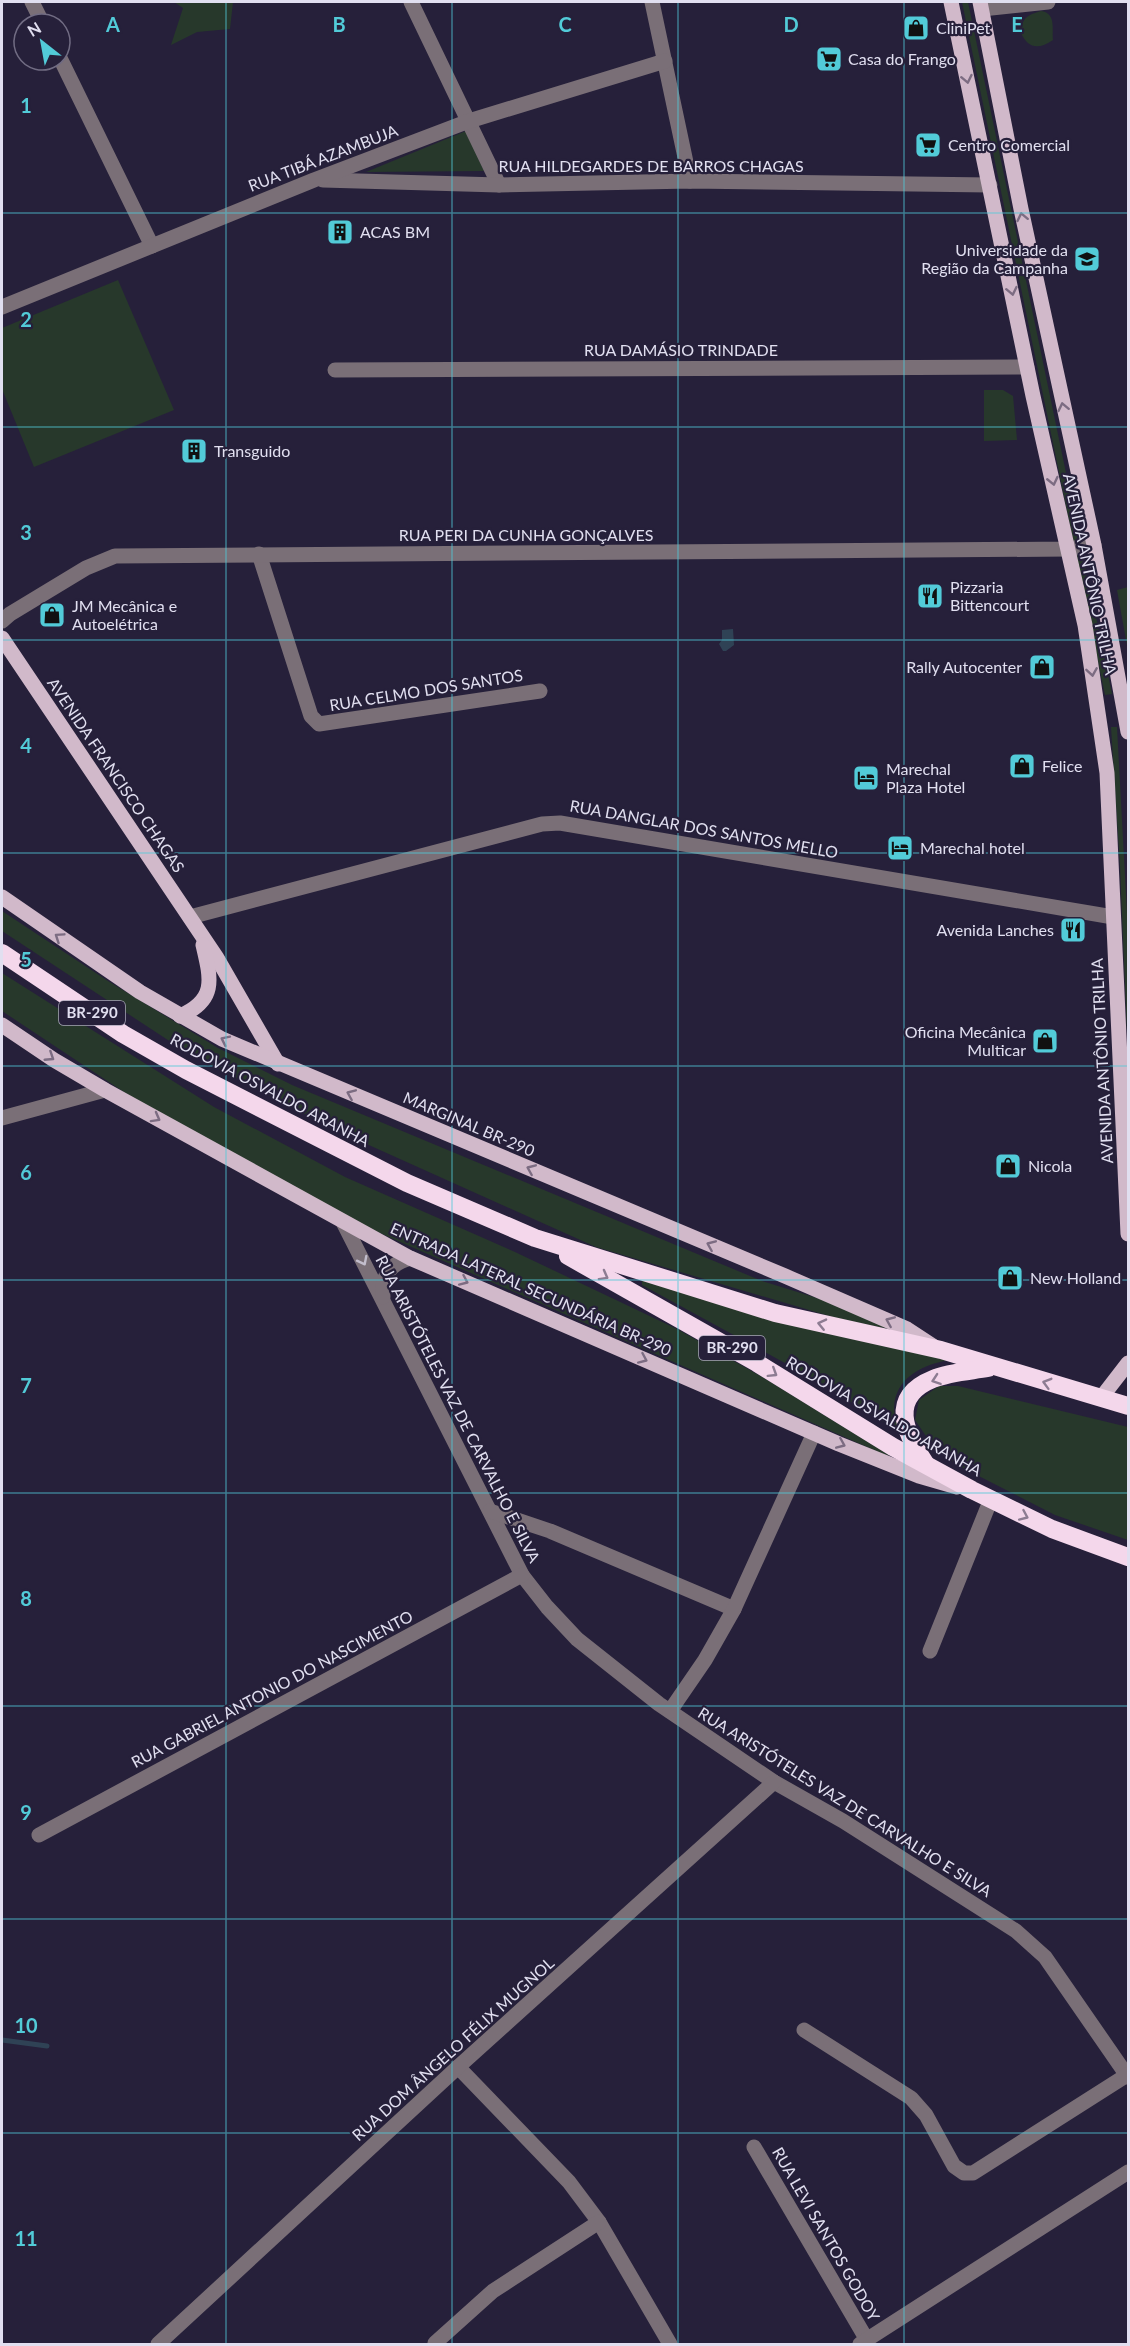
<svg xmlns="http://www.w3.org/2000/svg" width="1130" height="2346" font-family="Lato,sans-serif">
	<rect width="100%" height="100%" fill="#26203a"/>
	<g fill="#27382b">
		<polygon points="174,2 233,2 230,29 197,32 171,45 183,8"/>
		<polygon points="962,2 968,2 1112,694 1105,695"/>
		<path d="M 1041,11 C 1056,13 1052,28 1053,40 C 1038,50 1028,49 1020,31 C 1023,17 1028,15 1041,11 Z"/>
		<polygon points="466,131 484,171 366,172"/>
		<polygon points="118,280 174,410 34,467 2,389 2,328"/>
		<polygon points="984,390 1003,390 1013,396 1017,440 984,441"/>
		<polygon points="1128,587 1128,651 1117,590"/>
		<polygon points="1117,727 1128,932 1128,1058 1120,866 1111,727"/>
		<polygon points="2,911 108,981 218,1048 292,1085 762,1281 833,1303 893,1330 836,1318 596,1247 371,1146 300,1112 180,1048 2,931"/>
		<polygon points="2,973 214,1107 345,1177 515,1252 677,1329 764,1378 891,1456 883,1454 357,1223 130,1096 2,1011"/>
		<path d="M 642,1279 L 950,1360 C 924,1364 895,1377 894,1408 C 894,1415 898,1425 900,1432 L 805,1374 L 642,1285 Z"/>
		<polygon points="939,1386 958,1386 1128,1427 1128,1540 1055,1515 963,1468 936,1451 915,1420 919,1400"/>
	</g>
	<polygon fill="#2f4255" points="733,629 734,645 726,651 723,651 719,644 722,640 722,630"/>
	<g fill="none" stroke-linecap="round" stroke-linejoin="round">
		<polyline stroke="#2f4255" stroke-width="5" points="2,2040 47,2046"/>
		<g stroke="#7a6f77" stroke-width="15">
			<polyline points="32,2 43,24"/>
			<polyline points="411,2 499,185"/>
			<polyline points="652,2 690,181"/>
			<polyline points="982,9 1048,2"/>
			<polyline points="60,58 152,246"/>
			<polyline points="323,180 499,185 690,181 990,185"/>
			<polyline points="2,307 314,180 469,121 665,61"/>
			<polyline points="335,370 1027,367"/>
			<polyline points="259,554 311,716 319,724 540,691"/>
			<polyline points="2,621 10,614 86,568 115,556 1069,549 1094,545"/>
			<polyline points="190,917 542,824 560,823 1113,917"/>
			<polyline points="2,1118 105,1090"/>
			<polyline points="343,1222 522,1575 547,1607 577,1639 659,1704 774,1782 843,1821 1016,1931 1045,1957 1128,2077"/>
			<path d="M 383,1297 C 381,1276 390,1264 410,1258"/>
			<polyline points="490,1511 550,1531 734,1609"/>
			<polyline points="930,1651 991,1499"/>
			<polyline points="670,1711 705,1660 734,1609 814,1433"/>
			<polyline points="39,1835 522,1575"/>
			<polyline points="804,2030 911,2098 926,2115 954,2166 964,2173 973,2173 1127,2075"/>
			<polyline points="458,2067 569,2182 599,2222 670,2344"/>
			<polyline points="754,2147 867,2340"/>
			<polyline points="435,2343 493,2291 599,2222"/>
			<polyline points="158,2344 458,2067 774,1782"/>
			<polyline points="860,2344 1128,2172"/>
		</g>
		<g stroke="#d1b9ca" stroke-width="15">
			<polyline points="951,2 1033,396 1085,625 1107,773 1128,1234"/>
			<polyline points="980,2 1021,209 1094,545 1128,732"/>
			<polyline points="2,638 217,958 278,1064"/>
			<polyline points="2,897 140,992 222,1039 785,1276 907,1329 933,1346"/>
			<path d="M 180,1016 C 217,1000 211,979 203,945"/>
			<polyline points="2,1025 54,1060 105,1090 410,1258 839,1444 919,1476 957,1487"/>
			<polyline points="1101,1398 1128,1363"/>
		</g>
		<g stroke="#f4d7eb" stroke-width="18">
			<polyline points="2,953 123,1034 186,1070 407,1183 535,1238 775,1313 941,1350 1128,1406"/>
			<polyline points="568,1256 757,1363 893,1447 972,1490 1052,1529 1128,1557"/>
			<path d="M 925,1463 C 905,1433 888,1397 933,1379 C 950,1372 971,1371 988,1368"/>
		</g>
	</g>
	<defs><path id="oneway-chevron" d="M-2-3.5L2.5 0L-2 3.5" fill="none" stroke-width="1.6" stroke-linecap="round" stroke-linejoin="round" transform="scale(1.5)"/></defs>
	<g stroke="#7c6c82">
		<use href="#oneway-chevron" transform="translate(967 79) rotate(78)"/>
		<use href="#oneway-chevron" transform="translate(1022 217) rotate(-102)"/>
		<use href="#oneway-chevron" transform="translate(1012 291) rotate(78)"/>
		<use href="#oneway-chevron" transform="translate(1063 407) rotate(-102)"/>
		<use href="#oneway-chevron" transform="translate(1053 481) rotate(77)"/>
		<use href="#oneway-chevron" transform="translate(1092 672) rotate(81)"/>
		<use href="#oneway-chevron" transform="translate(59 937) rotate(-146)"/>
		<use href="#oneway-chevron" transform="translate(225 1040) rotate(-154)"/>
		<use href="#oneway-chevron" transform="translate(50 1057) rotate(33)"/>
		<use href="#oneway-chevron" transform="translate(351 1094) rotate(-157)"/>
		<use href="#oneway-chevron" transform="translate(156 1118) rotate(29)"/>
		<use href="#oneway-chevron" transform="translate(531 1169) rotate(-157)"/>
		<use href="#oneway-chevron" transform="translate(711 1245) rotate(-157)"/>
		<use href="#oneway-chevron" transform="translate(464 1281) rotate(24)"/>
		<use href="#oneway-chevron" transform="translate(890 1321) rotate(-157)"/>
		<use href="#oneway-chevron" transform="translate(643 1359) rotate(24)"/>
		<use href="#oneway-chevron" transform="translate(841 1444) rotate(23)"/>
	</g>
	<use stroke="#c2bdcc" href="#oneway-chevron" transform="translate(363 1261) rotate(63)"/>
	<g stroke="#8d7c92">
		<use href="#oneway-chevron" transform="translate(604 1276) rotate(29)"/>
		<use href="#oneway-chevron" transform="translate(822 1324) rotate(-167)"/>
		<use href="#oneway-chevron" transform="translate(773 1373) rotate(32)"/>
		<use href="#oneway-chevron" transform="translate(936 1380) rotate(161)"/>
		<use href="#oneway-chevron" transform="translate(1047 1383) rotate(-164)"/>
		<use href="#oneway-chevron" transform="translate(1024 1516) rotate(24)"/>
	</g>
	<path fill="none" stroke="#52cbd8" stroke-width="1.5" stroke-opacity="0.55" d="M 226,2 L 226,2344M 452,2 L 452,2344M 678,2 L 678,2344M 904,2 L 904,2344M 2,213 L 1128,213M 2,427 L 1128,427M 2,640 L 1128,640M 2,853 L 1128,853M 2,1066 L 1128,1066M 2,1280 L 1128,1280M 2,1493 L 1128,1493M 2,1706 L 1128,1706M 2,1919 L 1128,1919M 2,2133 L 1128,2133"/>
	<defs>
		<symbol id="shop-square" viewBox="-11 -11 22 22"><rect x="-9" y="-9" width="18" height="18" rx="4" fill="#52cbd8" stroke="#26203a"/><path d="M-5-2.5h2.3a2.7 3.5 0 0 1 5.4 0H5L5.5 6h-11ZM-1.5-2.5h3a1.5 2.3 0 0 0-3 0Z" fill="#111"/></symbol>
		<symbol id="supermarket-square" viewBox="-11 -11 22 22"><rect x="-9" y="-9" width="18" height="18" rx="4" fill="#52cbd8" stroke="#26203a"/><path d="M-6-5.5h2.5l.6 2H6L4.5 2H-2.5L-4.4-4H-6ZM-1.5 3.2a1.3 1.3 0 1 0 .1 0ZM3 3.2a1.3 1.3 0 1 0 .1 0Z" fill="#111"/></symbol>
		<symbol id="building-square" viewBox="-11 -11 22 22"><rect x="-9" y="-9" width="18" height="18" rx="4" fill="#52cbd8" stroke="#26203a"/><path d="M-4-6H4V6H1V3H-1V6H-4ZM-2.5-4.3h1.7v1.8h-1.7ZM.8-4.3h1.7v1.8H.8ZM-2.5-1h1.7V.8h-1.7ZM.8-1h1.7V.8H.8Z" fill="#111"/></symbol>
		<symbol id="university-square" viewBox="-11 -11 22 22"><rect x="-9" y="-9" width="18" height="18" rx="4" fill="#52cbd8" stroke="#26203a"/><path d="M0-5L7-2L0 1L-7-2ZM-4 1L0 2.5L4 1V4Q0 6-4 4Z" fill="#111"/></symbol>
		<symbol id="restaurant-square" viewBox="-11 -11 22 22"><rect x="-9" y="-9" width="18" height="18" rx="4" fill="#52cbd8" stroke="#26203a"/><path d="M-5-6h1v4h1v-4h1v4h1v-4h1v5L-1.5 .5V6h-2V.5L-5-1ZM5-6V6H3V1.5H1.5Q1.5-4 5-6Z" fill="#111"/></symbol>
		<symbol id="hotel-square" viewBox="-11 -11 22 22"><rect x="-9" y="-9" width="18" height="18" rx="4" fill="#52cbd8" stroke="#26203a"/><path d="M-6-4.5h1.5V1H6V5H4.5V3h-9V5H-6ZM-4 0a1.8 1.8 0 1 1 3.6 0ZM.5 0V-2.5h3Q6-2.5 6 0Z" fill="#111"/></symbol>
	</defs>
	<g fill-rule="evenodd">
		<use href="#shop-square" x="901" y="13" width="30" height="30"/>
		<use href="#supermarket-square" x="814" y="44" width="30" height="30"/>
		<use href="#supermarket-square" x="913" y="130" width="30" height="30"/>
		<use href="#building-square" x="325" y="217" width="30" height="30"/>
		<use href="#university-square" x="1072" y="244" width="30" height="30"/>
		<use href="#building-square" x="179" y="436" width="30" height="30"/>
		<use href="#restaurant-square" x="915" y="581" width="30" height="30"/>
		<use href="#shop-square" x="37" y="600" width="30" height="30"/>
		<use href="#shop-square" x="1027" y="652" width="30" height="30"/>
		<use href="#shop-square" x="1007" y="751" width="30" height="30"/>
		<use href="#hotel-square" x="851" y="763" width="30" height="30"/>
		<use href="#hotel-square" x="885" y="833" width="30" height="30"/>
		<use href="#restaurant-square" x="1058" y="915" width="30" height="30"/>
		<use href="#shop-square" x="1030" y="1026" width="30" height="30"/>
		<use href="#shop-square" x="993" y="1151" width="30" height="30"/>
		<use href="#shop-square" x="995" y="1263" width="30" height="30"/>
	</g>
	<g text-anchor="middle" stroke-width="4.5" stroke-linejoin="round" paint-order="stroke">
		<g fill="#26203a" stroke="#a9a6b9" stroke-width="1.5">
			<rect x="59" y="1001" width="66" height="24" rx="4.5"/>
			<rect x="699" y="1336" width="66" height="24" rx="4.5"/>
		</g>
		<g font-size="15" font-weight="bold" fill="#e1dff0">
			<text x="92" y="1018">BR-290</text>
			<text x="732" y="1353">BR-290</text>
		</g>
		<g font-size="16" fill="#e1dff0" stroke="#26203a" text-anchor="start">
			<text x="936" y="34">CliniPet</text>
			<text x="848" y="65">Casa do Frango</text>
			<text x="948" y="151">Centro Comercial</text>
			<text x="360" y="238">ACAS BM</text>
			<text x="1068" y="256" text-anchor="end">Universidade da<tspan x="1068" dy="18">Região da Campanha</tspan></text>
			<text x="214" y="457">Transguido</text>
			<text x="950" y="593">Pizzaria<tspan x="950" dy="18">Bittencourt</tspan></text>
			<text x="72" y="612">JM Mecânica e<tspan x="72" dy="18">Autoelétrica</tspan></text>
			<text x="1022" y="673" text-anchor="end">Rally Autocenter</text>
			<text x="1042" y="772">Felice</text>
			<text x="886" y="775">Marechal<tspan x="886" dy="18">Plaza Hotel</tspan></text>
			<text x="920" y="854">Marechal hotel</text>
			<text x="1054" y="936" text-anchor="end">Avenida Lanches</text>
			<text x="1026" y="1038" text-anchor="end">Oficina Mecânica<tspan x="1026" dy="18">Multicar</tspan></text>
			<text x="1028" y="1172">Nicola</text>
			<text x="1030" y="1284">New Holland</text>
		</g>
		<g font-size="16" fill="#e1dff0" stroke="#26203a">
			<text transform="translate(323 158) rotate(-21)" y="6">RUA TIBÁ AZAMBUJA</text>
			<text x="651" y="172">RUA HILDEGARDES DE BARROS CHAGAS</text>
			<text x="681" y="356">RUA DAMÁSIO TRINDADE</text>
			<text x="526" y="541">RUA PERI DA CUNHA GONÇALVES</text>
			<text transform="translate(1090 574) rotate(78)" y="6">AVENIDA ANTÔNIO TRILHA</text>
			<text transform="translate(426 690) rotate(-9)" y="6">RUA CELMO DOS SANTOS</text>
			<text transform="translate(116 775) rotate(56)" y="6">AVENIDA FRANCISCO CHAGAS</text>
			<text transform="translate(704 829) rotate(10)" y="6">RUA DANGLAR DOS SANTOS MELLO</text>
			<text transform="translate(1102 1061) rotate(-93)" y="6">AVENIDA ANTÔNIO TRILHA</text>
			<text transform="translate(270 1090) rotate(28)" y="6">RODOVIA OSVALDO ARANHA</text>
			<text transform="translate(469 1124) rotate(23)" y="6">MARGINAL BR-290</text>
			<text transform="translate(531 1289) rotate(24)" y="6">ENTRADA LATERAL SECUNDÁRIA BR-290</text>
			<text transform="translate(458 1409) rotate(63)" y="6">RUA ARISTÓTELES VAZ DE CARVALHO E SILVA</text>
			<text transform="translate(884 1416) rotate(30)" y="6">RODOVIA OSVALDO ARANHA</text>
			<text transform="translate(272 1689) rotate(-28)" y="6">RUA GABRIEL ANTONIO DO NASCIMENTO</text>
			<text transform="translate(845 1802) rotate(32)" y="6">RUA ARISTÓTELES VAZ DE CARVALHO E SILVA</text>
			<text transform="translate(453 2049) rotate(-42)" y="6">RUA DOM ÂNGELO FÉLIX MUGNOL</text>
			<text transform="translate(826 2234) rotate(60)" y="6">RUA LEVI SANTOS GODOY</text>
		</g>
	</g>
	<g font-size="20" text-anchor="middle" font-weight="bold" fill="#52cbd8" stroke="#26203a" stroke-width="4.5" stroke-linejoin="round" paint-order="stroke">
		<text x="113" y="32">A</text>
		<text x="339" y="32">B</text>
		<text x="565" y="32">C</text>
		<text x="791" y="32">D</text>
		<text x="1017" y="32">E</text>
		<text x="26" y="113">1</text>
		<text x="26" y="327">2</text>
		<text x="26" y="540">3</text>
		<text x="26" y="753">4</text>
		<text x="26" y="967">5</text>
		<text x="26" y="1180">6</text>
		<text x="26" y="1393">7</text>
		<text x="26" y="1606">8</text>
		<text x="26" y="1820">9</text>
		<text x="26" y="2033">10</text>
		<text x="26" y="2246">11</text>
	</g>
	<rect width="1130" height="2346" fill="none" stroke="#e1dff0" stroke-width="6"/>
	<g transform="translate(42 42) rotate(329)"><circle r="28" fill="#26203a" stroke="#716c83" stroke-width="1.5"/>
	<path d="M0-4.5L10 22L0 15L-10 22Z" fill="#52cbd8"/>
	<text y="-9" font-size="16" font-weight="bold" text-anchor="middle" fill="#e1dff0">N</text>
	</g>
</svg>
